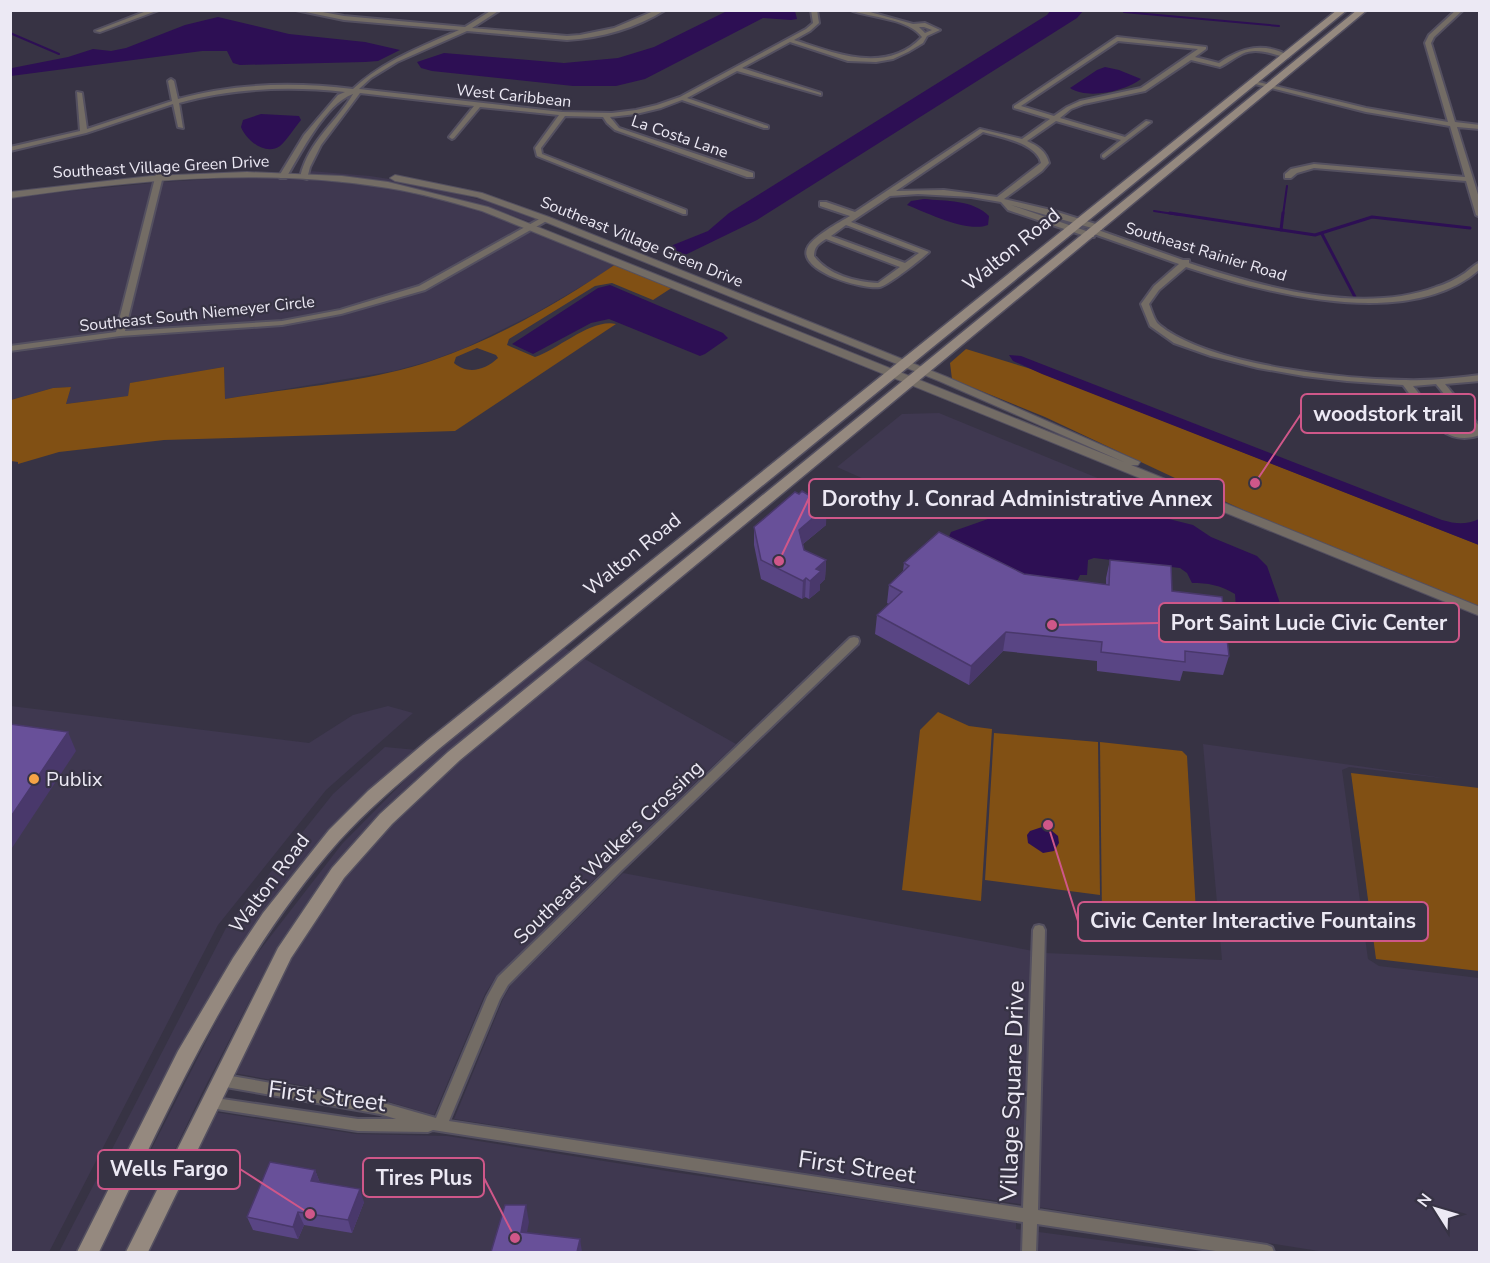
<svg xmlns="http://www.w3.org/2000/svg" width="1490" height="1263" font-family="'Nunito Sans',sans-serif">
	<rect width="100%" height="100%" fill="#373344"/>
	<g fill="#3f3850">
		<polygon points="310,171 370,176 421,184 492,203 538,220 533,223 488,207 437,193 389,183 309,175"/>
		<polygon points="246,177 292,178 386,187 482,211 526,227 419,286 374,301 281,320 126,331 162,182"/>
		<polygon points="152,183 114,332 11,346 10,197"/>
		<polygon points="534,230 616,264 599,276 536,313 465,348 430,361 394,371 225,399 224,367 131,383 128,396 66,404 71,387 53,388 11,400 10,353 119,338 282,326 343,315 426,290"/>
		<polygon points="939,413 1100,479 942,514 837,467 902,414"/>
		<polygon points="563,647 571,652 331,870 275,951 202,1093 126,1252 99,1252 239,977 342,844 419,766"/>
		<polygon points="583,658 736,744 611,863 495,978 485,994 434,1115 382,1100 234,1073 292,956 346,877 393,822 460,760"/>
		<polygon points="11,706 309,743 353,715 388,706 413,713 326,790 218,925 49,1252 11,1252"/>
		<polygon points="1203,744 1450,779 1349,767 1342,770 1368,959 1379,966 1479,978 1479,1252 1325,1252 1019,1204 675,1154 454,1119 503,999 511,985 623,873 1044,953 1222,960"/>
		<polygon points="385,747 417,750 376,784 331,827 265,909 226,967 187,1036 77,1252 59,1252 226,928 333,794"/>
		<polygon points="214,1112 356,1134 447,1136 673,1172 1016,1222 1016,1229 1190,1252 148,1252"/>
	</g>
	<g fill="#815014" fill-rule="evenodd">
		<path d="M 616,264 L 673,287 L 653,300 L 612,283 L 595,286 L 509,339 L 507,345 L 535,357 C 559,349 592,318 616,324 L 455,431 L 164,440 L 59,452 L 18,464 L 18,462 L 11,461 L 11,400 L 53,388 L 71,387 L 66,404 L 128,396 L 130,383 L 224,367 L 225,399 C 290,388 370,382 431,361 C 497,339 560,302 616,264 ZM 477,348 L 496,355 L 498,358 C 485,370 468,375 454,363 L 456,357 Z"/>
		<polygon points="966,349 1031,369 1479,545 1479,607 1258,517 1045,417 952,379 950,363"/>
		<polygon points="938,712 969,726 992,729 981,901 902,890 920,730"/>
		<polygon points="994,733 1098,742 1100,895 985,880"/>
		<polygon points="1100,742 1182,751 1187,756 1197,929 1102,916"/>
		<polygon points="1351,773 1479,788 1479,971 1376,959"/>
	</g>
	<g fill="#2d0f54">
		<polygon points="1051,10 1083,11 1077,18 757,220 683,256 668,247 708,231 729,213 1047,15"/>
		<polygon points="727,11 795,11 797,19 791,20 763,18 645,79 616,86 573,86 432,71 421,68 417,62 444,53 564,63 618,58 654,47"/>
		<polygon points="218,17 289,34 365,42 400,50 378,61 365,62 240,65 233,63 227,51 202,51 11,76 12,68 68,57 93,49 111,51 126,48 185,25"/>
		<path d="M 1105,67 L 1119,70 L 1141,79 C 1125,91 1088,100 1070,88 L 1097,70 Z"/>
		<path d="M 261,114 L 299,116 L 301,120 C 295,127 287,140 280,146 C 265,156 246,140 241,127 L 243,120 Z"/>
		<path d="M 924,199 C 945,201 974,200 989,216 L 988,225 C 968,233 927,213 907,205 L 911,201 Z"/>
		<polygon points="610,285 723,333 728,338 705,354 700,356 609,319 591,323 533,354 512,344 598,288"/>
		<path d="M 1009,355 L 1021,356 L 1442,520 C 1456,524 1466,525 1479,519 L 1479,545 L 1042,374 L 1013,361 Z"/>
		<path d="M 1110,494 L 1153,509 L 1169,519 L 1193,525 L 1211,537 L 1257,556 L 1267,566 L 1288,626 L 1237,621 L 1235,594 C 1220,585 1208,583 1192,583 L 1187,573 L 1180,568 L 1094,558 L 1088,560 L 1087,575 L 1080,575 L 1075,586 L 1032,581 L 948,539 L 951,532 L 988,519 L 1020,515 L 1051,507 L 1075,497 Z"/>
		<polygon points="1042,827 1051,830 1058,836 1059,843 1054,851 1043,853 1028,843 1027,835 1030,831"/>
	</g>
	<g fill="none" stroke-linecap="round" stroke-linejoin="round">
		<g stroke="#2d0f54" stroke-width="2">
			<polyline points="1124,12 1279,26"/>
			<polyline points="10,33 59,54"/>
			<polyline points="1154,211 1180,215"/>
			<polyline points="1283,215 1287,186"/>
		</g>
		<g stroke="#2d0f54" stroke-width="3">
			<polyline points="1170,213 1315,235 1372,217 1470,228"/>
			<polyline points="1281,230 1283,213"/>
			<polyline points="1322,234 1355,297"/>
		</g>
		<defs>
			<g id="minor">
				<polygon points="149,10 159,10 100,32 95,31"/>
				<path d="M 296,10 L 312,10 L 344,16 L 465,27 L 492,10 L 500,10 L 472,28 L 567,36 L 580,35 L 614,28 L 656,10 L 665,10 C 636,28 601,38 567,40 L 467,31 L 397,62 L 371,78 L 359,89 L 562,112 L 612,113 L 636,110 L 657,105 L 680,97 L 806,29 L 813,23 L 811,10 L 817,10 L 819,23 L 810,31 L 794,40 C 835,53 886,75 922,37 C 908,18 871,18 850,10 L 870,12 L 913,24 L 925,23 L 940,30 L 927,36 L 923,43 L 908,52 L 893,59 L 876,62 L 848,61 L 790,42 L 742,68 L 821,93 L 821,95 L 737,71 L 687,98 L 768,126 L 768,128 L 764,128 L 682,100 L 661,108 L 636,114 L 610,117 L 619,128 L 753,173 L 753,177 L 747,177 L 615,130 L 607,123 L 603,117 L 565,116 L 541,148 L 542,154 L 686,210 L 686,214 L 683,214 L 537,156 L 535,148 L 559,115 L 480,107 L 454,138 L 452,139 L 449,137 L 474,106 L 360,93 L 321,145 L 310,167 L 307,179 L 300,177 C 309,140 336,123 353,94 C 325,104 301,153 286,178 L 280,178 L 279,176 L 304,135 L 338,95 L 345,92 C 290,86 233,88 179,103 L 183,128 L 178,127 L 173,104 L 86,133 L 10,151 L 10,147 L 80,131 L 77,92 L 82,93 L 87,129 L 172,101 L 168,81 L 171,79 L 174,81 L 178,99 C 235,83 295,82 353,89 C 383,61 421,47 459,30 L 344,20 ZM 919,27 L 924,27 L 932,30 L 925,33 Z"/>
				<polygon points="1456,10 1463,10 1434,37 1431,43 1455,122 1480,125 1480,129 1457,127 1480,201 1480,217 1476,215 1466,181 1314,168 1297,173 1291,178 1285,178 1285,174 1291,169 1314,164 1465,177 1450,126 1366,112 1251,83 1254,81 1366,108 1448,122 1425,43 1429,35"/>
				<path d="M 1117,37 L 1206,47 L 1206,49 L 1195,57 L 1219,63 C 1242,47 1264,42 1290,56 L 1287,58 C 1273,54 1256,47 1242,54 C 1234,58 1228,63 1220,67 L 1191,60 L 1145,91 L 1084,104 L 1071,109 L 1060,118 L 1125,137 L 1146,121 L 1151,122 L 1104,158 L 1102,157 L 1102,155 L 1121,140 L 1056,121 L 1027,141 C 1038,146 1046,151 1049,163 L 1042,171 L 1004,199 L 1051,210 L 1102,226 L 1102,230 L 1099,230 L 1011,205 L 1092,233 L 1092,230 L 1098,230 L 1183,260 L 1189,260 L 1189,263 C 1262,287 1361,315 1436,287 C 1446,284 1456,279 1465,273 C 1470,269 1474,265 1480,262 L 1480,269 C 1409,332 1265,293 1186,267 L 1159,290 L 1149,304 C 1151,309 1153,316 1156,321 C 1158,325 1163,327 1166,330 C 1220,366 1341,379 1406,380 C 1431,381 1455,378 1480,375 L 1480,381 L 1445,384 L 1480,427 L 1480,435 C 1442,449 1423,411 1403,385 L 1347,381 L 1304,376 L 1258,368 L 1211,356 L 1174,343 L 1150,326 L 1141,304 L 1154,286 L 1179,264 L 1094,234 L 1094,237 L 1088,237 L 1008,210 L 1001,202 L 971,197 L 918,194 L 890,196 L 851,222 L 929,252 C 922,259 887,286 880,287 C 864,290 799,272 807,249 C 810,238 840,222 850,216 L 820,206 L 820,202 L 826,202 L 855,212 L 980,129 L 1022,139 L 1050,119 L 1014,108 L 1014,106 ZM 1118,41 L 1198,49 L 1141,88 L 1080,101 L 1067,107 L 1054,116 L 1021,106 ZM 983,132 C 1000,137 1037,143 1041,163 L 997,197 L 944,190 L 896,191 ZM 846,225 L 919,253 L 905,263 L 831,236 ZM 826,239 L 900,267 L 878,283 C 856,282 828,275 814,256 C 814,247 818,244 826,239 ZM 1436,384 L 1474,431 C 1447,442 1427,403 1413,386 Z"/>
				<polygon points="157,170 164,172 125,331 282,321 340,310 419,286 543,217 550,219 425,290 341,314 282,325 120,336 10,351 10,346 116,332"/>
				<polygon points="854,637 858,638 859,641 858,644 622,870 508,985 500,999 449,1121 1023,1208 1033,930 1035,926 1039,925 1043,926 1045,930 1038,1210 1267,1245 1272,1247 1274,1252 1222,1252 1037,1224 1036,1252 1022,1252 1023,1222 433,1130 428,1132 358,1131 204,1107 202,1103 204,1099 209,1097 358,1119 396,1119 380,1114 220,1086 215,1084 213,1080 215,1076 220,1074 380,1102 436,1118 487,997 498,977 614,864 850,638"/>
			</g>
			<path id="tertiary" d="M 247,172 L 342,176 L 388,182 L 488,207 L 1124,462 L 939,381 L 543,221 L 477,197 L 395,181 L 390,178 L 395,175 L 482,193 L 549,217 L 947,377 L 1140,462 L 1138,465 L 1131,465 L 1480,607 L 1480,616 L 482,211 C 451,202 420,193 388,188 C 263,167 135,180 10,198 L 10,192 L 151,176 Z"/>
			<g id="secondary">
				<path d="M 1337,10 L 1347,10 L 440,748 C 405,778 370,807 339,841 C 233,961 168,1110 99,1252 L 77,1252 L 178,1051 L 233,958 L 263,913 L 329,830 L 368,791 L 428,740 Z"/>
				<polygon points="1357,10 1367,10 460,760 392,824 344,878 291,958 148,1252 126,1252 278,948 332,868 380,814 448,752"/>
			</g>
		</defs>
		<use href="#minor" stroke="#545060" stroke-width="4"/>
		<use href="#tertiary" stroke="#545060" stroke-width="2"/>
		<use href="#secondary" stroke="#545060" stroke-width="3"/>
		<use href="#minor" fill="#736c65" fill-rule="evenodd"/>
		<use href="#tertiary" fill="#736c65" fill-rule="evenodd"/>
		<use href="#secondary" fill="#95897f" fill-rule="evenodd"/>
	</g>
	<g fill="#594584">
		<polygon points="826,525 803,544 804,550 826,560 825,579 820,584 820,590 809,599 805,597 802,599 761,579 754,545 754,527"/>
		<polygon points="1110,560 1172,591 1229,656 1223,675 1183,671 1180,681 1097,671 1097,661 1003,651 969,685 875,634 877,615 889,604 887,603 889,585 903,571 904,563 1024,574 1106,585 1106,578"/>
		<polygon points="315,1170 320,1183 364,1202 352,1233 304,1225 298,1239 253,1230 247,1217"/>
	</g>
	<g fill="#49386b">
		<polygon points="827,506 826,525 798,548 799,530"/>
		<polygon points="826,560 825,579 820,584 820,590 809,599 810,581 816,569"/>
		<polygon points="806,578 805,597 802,599 803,581"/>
		<polygon points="1006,632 1003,651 969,685 971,666"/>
		<polygon points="68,732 76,751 10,851 10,818"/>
		<polygon points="315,1170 320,1183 311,1181"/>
		<polygon points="360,1189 364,1202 352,1233 348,1220"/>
		<polygon points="526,1205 529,1222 524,1249 521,1232"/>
		<polygon points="298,1212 304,1225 298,1239 293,1227"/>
		<polygon points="580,1239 582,1252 577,1252"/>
	</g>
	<g fill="#685099" stroke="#49386b" stroke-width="1.5">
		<polygon points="802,491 827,506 799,530 804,550 826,560 816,569 821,571 810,581 806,578 803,581 761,560 754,527 795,492 799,494"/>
		<polygon points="939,532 1024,574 1109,585 1110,560 1171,566 1172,591 1222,597 1229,656 1185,651 1185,662 1101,652 1102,642 1006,632 971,666 877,615 902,592 889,585 909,566 904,563"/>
		<polygon points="10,724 68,732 10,818"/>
		<polygon points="270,1162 315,1170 311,1181 360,1189 348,1220 298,1212 293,1227 247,1217"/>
		<polygon points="505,1205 526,1205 521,1232 580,1239 577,1252 491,1252"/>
	</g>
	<circle fill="#f5a346" stroke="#373344" stroke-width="2" cx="34" cy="779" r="6"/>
	<g text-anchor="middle" stroke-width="4.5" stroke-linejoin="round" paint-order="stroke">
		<g font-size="16" fill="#ece9f4" stroke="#373344">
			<text transform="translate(514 95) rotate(6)" y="6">West Caribbean</text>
			<text transform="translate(680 136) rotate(19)" y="6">La Costa Lane</text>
			<text transform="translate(161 166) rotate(-3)" y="6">Southeast Village Green Drive</text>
			<text transform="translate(642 241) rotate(22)" y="6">Southeast Village Green Drive</text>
			<text transform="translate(1206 251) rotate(17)" y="6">Southeast Rainier Road</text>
			<text transform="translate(197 313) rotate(-6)" y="6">Southeast South Niemeyer Circle</text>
		</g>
		<g font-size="20" fill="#ece9f4" stroke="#373344">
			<text transform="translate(1011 249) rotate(-39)" y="7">Walton Road</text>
			<text transform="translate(632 554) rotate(-39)" y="7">Walton Road</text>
			<text transform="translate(608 852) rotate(-44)" y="7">Southeast Walkers Crossing</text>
			<text transform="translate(269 883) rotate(-53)" y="7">Walton Road</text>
		</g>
		<g font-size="20" fill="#ece9f4" stroke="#373344" text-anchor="start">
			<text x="46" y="786">Publix</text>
		</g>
		<g font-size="24" fill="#ece9f4" stroke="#373344">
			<text transform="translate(1012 1091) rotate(-88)" y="8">Village Square Drive</text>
			<text transform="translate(327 1096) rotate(7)" y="8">First Street</text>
			<text transform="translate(857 1167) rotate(8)" y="8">First Street</text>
		</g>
	</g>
	<path fill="none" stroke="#cf5789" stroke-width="2" d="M1255 483L1301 414M779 561L809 498M1052 625L1159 623M1048 825L1078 921M310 1214L240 1169M515 1238L484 1178"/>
	<g fill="#cf5789" stroke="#373344" stroke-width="2">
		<circle cx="1255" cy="483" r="6"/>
		<circle cx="779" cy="561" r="6"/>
		<circle cx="1052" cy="625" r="6"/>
		<circle cx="1048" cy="825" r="6"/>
		<circle cx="310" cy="1214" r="6"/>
		<circle cx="515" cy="1238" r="6"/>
	</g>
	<g fill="#373344" stroke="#cf5789" stroke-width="2">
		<rect x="1301" y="394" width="174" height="39" rx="6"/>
		<rect x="809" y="479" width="415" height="39" rx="6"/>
		<rect x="1159" y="603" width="300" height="39" rx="6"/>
		<rect x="1078" y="902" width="350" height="39" rx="6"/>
		<rect x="98" y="1150" width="142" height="39" rx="6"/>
		<rect x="363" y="1158" width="121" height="39" rx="6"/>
	</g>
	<g font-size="21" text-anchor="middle" font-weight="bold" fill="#ece9f4">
		<text x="1388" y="421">woodstork trail</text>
		<text x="1017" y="506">Dorothy J. Conrad Administrative Annex</text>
		<text x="1309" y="630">Port Saint Lucie Civic Center</text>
		<text x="1253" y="928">Civic Center Interactive Fountains</text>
		<text x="169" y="1176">Wells Fargo</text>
		<text x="424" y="1185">Tires Plus</text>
	</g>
	<rect width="1490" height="1263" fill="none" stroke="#ece9f4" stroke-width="24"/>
	<g transform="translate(1436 1209) rotate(307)" stroke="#373344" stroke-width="4.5" paint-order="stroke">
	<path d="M0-4.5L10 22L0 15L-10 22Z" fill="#ece9f4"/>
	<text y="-9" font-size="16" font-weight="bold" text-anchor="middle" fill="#ece9f4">N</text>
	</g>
</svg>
